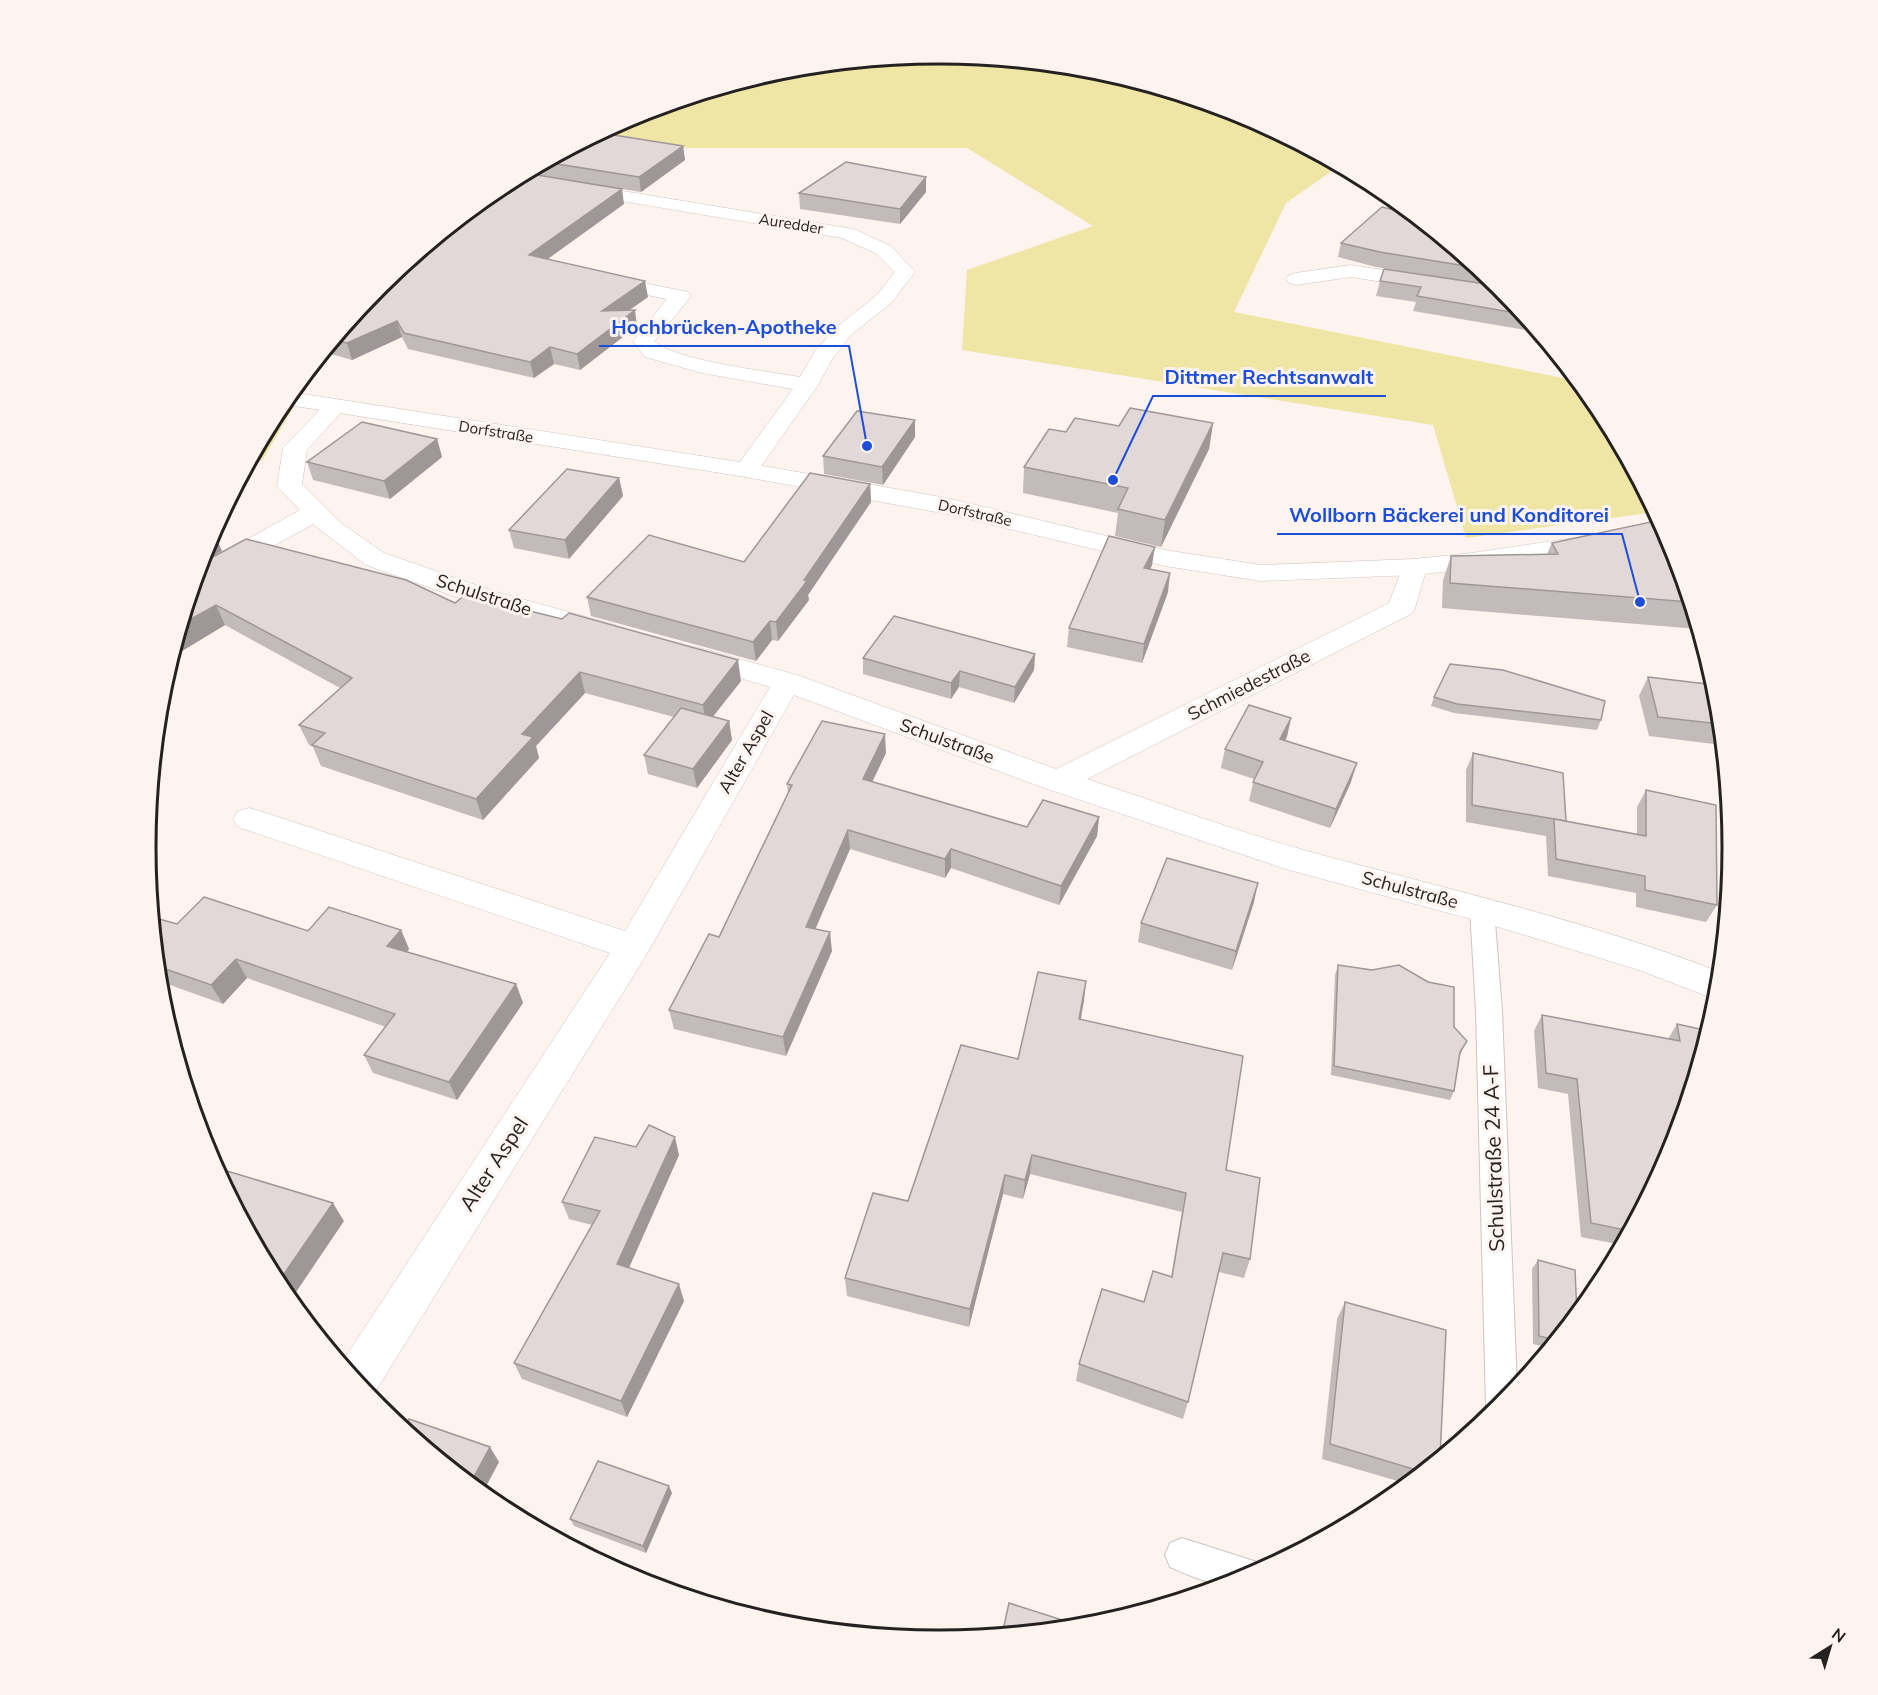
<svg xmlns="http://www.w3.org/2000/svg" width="1878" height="1695" font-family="Mulish,sans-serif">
	<rect width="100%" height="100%" fill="#fdf3ef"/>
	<g fill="#efe6a6">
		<polygon points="939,54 1094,69 1243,115 1339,166 1286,203 1234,312 1578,381 1599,407 1655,512 1466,538 1433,425 962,350 967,270 1093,226 967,148 625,148 597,135 636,114 785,69"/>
		<polygon points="281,404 294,406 262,461 253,456"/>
	</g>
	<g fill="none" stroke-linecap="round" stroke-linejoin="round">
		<defs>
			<g id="service">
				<polygon points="1482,900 1490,903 1494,909 1502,1011 1517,1388 1490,1417 1486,1407 1476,1011 1470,909 1474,903"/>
				<path d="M 1182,1538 L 1263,1564 L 1265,1569 C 1254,1575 1238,1586 1225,1585 C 1208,1584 1186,1574 1170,1567 L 1165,1555 L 1170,1543 Z"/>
			</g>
			<g id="minor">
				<path d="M 580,184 L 854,229 L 891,246 L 915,272 L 892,302 L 851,335 L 833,358 L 818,385 L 755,475 L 746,477 L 737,475 L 734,470 L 793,389 L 702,373 L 645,357 L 633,341 L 667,299 L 597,285 L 594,281 L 597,277 L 604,275 L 688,292 L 691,296 L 655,341 C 671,360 772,372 800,377 L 815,351 L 837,327 L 878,294 L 895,272 L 877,254 L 842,238 L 574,193 L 571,189 L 574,185 Z"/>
				<polygon points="1351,265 1427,277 1434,279 1437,283 1434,287 1427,289 1351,277 1296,285 1289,283 1286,279 1289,275 1296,273"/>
				<polygon points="335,400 343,402 346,407 307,450 302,484 341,523 384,553 496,592 616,625 620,631 616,637 606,640 476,604 366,565 313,524 204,585 193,587 199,566 300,510 277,486 283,448 327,402"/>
				<path d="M 1414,559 L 1423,561 L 1427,567 L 1415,608 L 1411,614 L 1087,779 C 1160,803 1233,830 1307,851 C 1446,889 1586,920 1720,972 L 1717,1000 L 1639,970 L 1482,922 L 1289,870 L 1047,789 L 794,695 L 645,957 L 372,1397 L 369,1398 L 341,1364 L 610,953 L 238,827 L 233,819 L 238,811 L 249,808 L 260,811 L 625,931 L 770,687 L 686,662 L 682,656 L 686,650 L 696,647 L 797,675 L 1056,769 L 1389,603 L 1405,561 Z"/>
			</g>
			<polygon id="secondary" points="291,392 746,463 947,498 1165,550 1261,565 1414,559 1472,553 1662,525 1669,539 1472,569 1414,575 1261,581 1165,566 947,514 746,477 282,404"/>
		</defs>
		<use href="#service" stroke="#cec5c1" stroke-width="2"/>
		<use href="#minor" stroke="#cec5c1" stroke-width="1"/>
		<use href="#secondary" stroke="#cec5c1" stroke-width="1"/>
		<use href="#service" fill="#fff" fill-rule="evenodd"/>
		<use href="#minor" fill="#fff" fill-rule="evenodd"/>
		<use href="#secondary" fill="#fff" fill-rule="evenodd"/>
	</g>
	<g fill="#c3baba">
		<polygon points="601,133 683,146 685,160 641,192 554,178 624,204 548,259 648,297 628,311 637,326 580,370 554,364 534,378 408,349 402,337 352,360 324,352 378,286 498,188"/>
		<polygon points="926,192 900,224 800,209 799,193"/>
		<polygon points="1412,214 1500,287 1538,332 1413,311 1416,302 1376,296 1380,281 1432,276 1376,267 1338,257 1341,243"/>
		<polygon points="1213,423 1209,449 1161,547 1115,536 1118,513 1023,493 1024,467 1066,432 1119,426"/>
		<polygon points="915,437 883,485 824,474 823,456"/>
		<polygon points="437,439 442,457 390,499 313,480 307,462"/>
		<polygon points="619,478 623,496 569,559 514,548 509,530"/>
		<polygon points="870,484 871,502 808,595 809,600 778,641 772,640 756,661 591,616 587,597 744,562"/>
		<polygon points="1552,543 1672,544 1698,629 1442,608 1443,580 1451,556 1547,554"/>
		<polygon points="200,564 455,603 741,681 713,717 729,721 732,740 697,788 648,774 644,755 674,717 585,693 536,746 539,758 483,820 321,766 313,747 309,745 299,725 340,688 225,625 172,657"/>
		<polygon points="1152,565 1150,570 1168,592 1142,663 1067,647 1069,628"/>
		<polygon points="1035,654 1034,670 1014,703 959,687 951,699 863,674 863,658"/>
		<polygon points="1648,677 1717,693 1722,745 1649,736 1639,696"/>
		<polygon points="1434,697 1601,720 1597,730 1454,713 1431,706"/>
		<polygon points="1291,718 1285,740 1351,782 1330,828 1249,801 1254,779 1221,768 1225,749"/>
		<polygon points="886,753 872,782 1027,827 1099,817 1097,836 1059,905 951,868 945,878 850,849 815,929 832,951 786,1056 674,1029 669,1010 719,937 788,793 787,784"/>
		<polygon points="1473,753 1566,821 1637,835 1637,807 1646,790 1717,905 1706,922 1636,907 1636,893 1548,876 1546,836 1466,822 1466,770"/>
		<polygon points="1254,902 1232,970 1138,942 1141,923"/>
		<polygon points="152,917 177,924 308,931 401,930 409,949 407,952 516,984 523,1003 457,1100 373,1073 364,1055 386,1027 247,978 223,1004 159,981"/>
		<polygon points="1338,965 1454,1027 1462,1051 1460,1055 1454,1091 1450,1100 1331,1075 1335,975"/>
		<polygon points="1086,981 1081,1019 1226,1170 1250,1259 1244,1278 1219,1272 1188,1402 1183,1419 1076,1381 1079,1364 1171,1277 1182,1212 1030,1174 1023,1199 1003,1194 969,1327 847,1296 845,1278 908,1201 1018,1059"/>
		<polygon points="1542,1015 1668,1039 1677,1024 1709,1031 1672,1151 1622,1245 1581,1237 1568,1094 1538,1088 1534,1031"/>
		<polygon points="636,1147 679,1155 629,1268 684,1301 627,1417 522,1379 514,1363 592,1225 569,1219 562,1202"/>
		<polygon points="1538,1260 1577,1315 1550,1348 1533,1344 1532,1269"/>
		<polygon points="1345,1302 1440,1458 1408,1484 1322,1459 1337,1319"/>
		<polygon points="672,1493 646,1553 574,1526 570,1519"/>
	</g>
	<g fill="#9f9797">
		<polygon points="683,146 685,160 641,192 639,177"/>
		<polygon points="926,177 926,192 900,224 900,209"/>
		<polygon points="622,189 624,204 532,270 529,255"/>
		<polygon points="645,281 648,297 605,327 602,311"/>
		<polygon points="635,310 637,326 580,370 577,354"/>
		<polygon points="397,321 402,337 352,360 347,343"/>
		<polygon points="550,347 554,364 534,378 530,362"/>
		<polygon points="915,420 915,437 883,485 882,467"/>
		<polygon points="1213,423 1209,449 1161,547 1165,520"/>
		<polygon points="437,439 442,457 390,499 384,481"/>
		<polygon points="619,478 623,496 569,559 565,540"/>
		<polygon points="870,484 871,502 808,595 809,600 778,641 776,622"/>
		<polygon points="218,521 215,535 222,551 200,564 206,544"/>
		<polygon points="1155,547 1152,565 1142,587 1144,568"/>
		<polygon points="1170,573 1168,592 1142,663 1144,644"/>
		<polygon points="216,605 225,625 172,657 182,624"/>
		<polygon points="770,621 772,640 756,661 753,642"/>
		<polygon points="1035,654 1034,670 1014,703 1015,687"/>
		<polygon points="738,660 741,681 706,725 703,705"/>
		<polygon points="960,671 959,687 951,699 951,683"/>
		<polygon points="580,672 585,693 536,746 539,758 483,820 476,799 522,734"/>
		<polygon points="1291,718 1287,737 1276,758 1280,739"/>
		<polygon points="729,721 732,740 697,788 693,769"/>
		<polygon points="885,734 886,753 864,799 863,779"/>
		<polygon points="1357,763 1351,782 1330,828 1336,809"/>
		<polygon points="1099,817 1097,836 1059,905 1061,886"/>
		<polygon points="848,830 850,849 808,946 806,927"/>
		<polygon points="951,849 951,868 945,878 945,859"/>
		<polygon points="1258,883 1254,902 1232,970 1236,951"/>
		<polygon points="401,930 409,949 396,965 387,946"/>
		<polygon points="830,932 832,951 786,1056 783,1037"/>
		<polygon points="236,959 247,978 223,1004 211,985"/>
		<polygon points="1086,981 1084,1001 1077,1039 1079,1019"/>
		<polygon points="516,984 523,1003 457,1100 449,1082"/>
		<polygon points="675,1137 679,1155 623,1281 617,1264"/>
		<polygon points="1032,1155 1030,1174 1023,1199 1025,1180"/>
		<polygon points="1005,1175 1003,1194 969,1327 970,1309"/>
		<polygon points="333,1203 344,1221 290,1301 277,1284"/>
		<polygon points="679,1284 684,1301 627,1417 621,1401"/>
		<polygon points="490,1447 499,1462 482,1494 470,1484"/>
		<polygon points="669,1486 672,1493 646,1553 643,1546"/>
	</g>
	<g fill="#e3d8d8" stroke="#9f9797" stroke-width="1.5">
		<polygon points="601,133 683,146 639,177 545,162"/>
		<polygon points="846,162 926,177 900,209 799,193"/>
		<polygon points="525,173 622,189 529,255 645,281 602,311 635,310 577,354 550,347 530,362 404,333 397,321 347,343 334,340 378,286 498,188"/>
		<polygon points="1382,207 1412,214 1478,268 1380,252 1341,243"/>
		<polygon points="1384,269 1499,286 1522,314 1417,296 1421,287 1380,281"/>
		<polygon points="1130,408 1213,423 1165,520 1118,509 1128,488 1024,467 1049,429 1066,432 1075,418 1119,426"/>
		<polygon points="857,411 915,420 882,467 823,456"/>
		<polygon points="362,422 437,439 384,481 307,462"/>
		<polygon points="567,469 619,478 565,540 509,530"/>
		<polygon points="810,473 870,484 804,580 807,581 776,622 770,621 753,642 587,597 649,535 744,562"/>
		<polygon points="1660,520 1672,544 1690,602 1450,583 1451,556 1558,554 1552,543"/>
		<polygon points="1109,536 1155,547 1144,568 1170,573 1144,644 1069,628"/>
		<polygon points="246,539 406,580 455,603 465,595 562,619 569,613 738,660 703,705 580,672 522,734 533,737 476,799 312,745 325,733 299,725 352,678 216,605 182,624 200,564"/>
		<polygon points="894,616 1035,654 1015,687 960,671 951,683 863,658"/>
		<polygon points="1450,664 1503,670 1605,701 1601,720 1457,704 1434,697"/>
		<polygon points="1648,677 1715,685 1717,693 1720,724 1658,717"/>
		<polygon points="1249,705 1291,718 1280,739 1357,763 1336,809 1253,782 1263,762 1225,749"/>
		<polygon points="681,708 729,721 693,769 644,755"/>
		<polygon points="822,721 885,734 863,779 1027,827 1043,800 1099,817 1061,886 951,849 945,859 848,830 806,927 830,932 783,1037 669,1010 709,934 719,937 792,785 787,784"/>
		<polygon points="1473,753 1563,773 1566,821 1472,805"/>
		<polygon points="1646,790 1716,805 1717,905 1645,890 1645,876 1556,859 1554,819 1646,836"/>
		<polygon points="1167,858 1258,883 1236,951 1141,923"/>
		<polygon points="204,897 308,931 329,907 401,930 387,946 516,984 449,1082 364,1055 395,1014 236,959 211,985 157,966 152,917 177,924"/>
		<polygon points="1338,965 1372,970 1399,965 1428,982 1454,987 1454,1027 1467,1041 1460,1052 1454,1091 1334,1066"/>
		<polygon points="1038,972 1086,981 1079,1019 1243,1056 1226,1170 1260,1178 1250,1259 1223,1253 1188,1402 1079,1364 1102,1289 1144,1302 1153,1271 1172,1277 1186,1193 1032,1155 1025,1180 1005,1175 970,1309 845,1278 873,1193 908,1201 961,1045 1018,1059"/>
		<polygon points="1542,1015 1680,1041 1677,1024 1709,1031 1672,1151 1630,1231 1591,1223 1577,1079 1546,1073"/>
		<polygon points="649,1125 675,1137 617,1264 679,1284 621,1401 514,1363 600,1211 562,1202 595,1137 636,1147"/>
		<polygon points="214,1167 333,1203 277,1284"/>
		<polygon points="1538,1260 1575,1270 1577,1315 1556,1340 1539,1336"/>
		<polygon points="1345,1302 1446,1330 1440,1458 1423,1472 1330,1444"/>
		<polygon points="409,1419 490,1447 470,1484 403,1429"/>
		<polygon points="598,1461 669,1486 643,1546 570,1519"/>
		<polygon points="1009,1603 1084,1627 1002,1635"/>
	</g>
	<g text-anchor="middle" stroke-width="6" stroke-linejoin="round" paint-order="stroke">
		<g font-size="15" fill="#242120" stroke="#fdf3ef">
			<text transform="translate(791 224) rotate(9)" y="5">Auredder</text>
			<text transform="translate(496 432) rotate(9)" y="5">Dorfstraße</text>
			<text transform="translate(975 513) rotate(13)" y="5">Dorfstraße</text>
		</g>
		<g font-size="18" fill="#242120" stroke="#fdf3ef">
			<text transform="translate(484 595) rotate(18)" y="6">Schulstraße</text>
			<text transform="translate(1249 685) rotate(-27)" y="6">Schmiedestraße</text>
			<text transform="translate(947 741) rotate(20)" y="6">Schulstraße</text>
			<text transform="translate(746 752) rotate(-60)" y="6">Alter Aspel</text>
			<text transform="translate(1410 890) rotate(15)" y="6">Schulstraße</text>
		</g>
		<g font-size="21" fill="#242120" stroke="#fdf3ef">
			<text transform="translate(1494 1158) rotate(-92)" y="7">Schulstraße 24 A-F</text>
			<text transform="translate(494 1164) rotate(-57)" y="7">Alter Aspel</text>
		</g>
	</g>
	<path d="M0 0H1878V1695H0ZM156 847a783 783 0 1 1 1566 0a783 783 0 1 1-1566 0Z" fill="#fdf3ef" fill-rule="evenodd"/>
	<path fill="none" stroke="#242120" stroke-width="3" d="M156 847a783 783 0 1 1 1566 0a783 783 0 1 1-1566 0Z"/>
	<path fill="none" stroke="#1d4ed8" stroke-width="2" d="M867 446L849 346H599M1113 480L1153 396H1386M1640 602L1622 534H1277"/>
	<g fill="#1d4ed8" stroke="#fdf3ef" stroke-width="2">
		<circle cx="867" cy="446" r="6"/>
		<circle cx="1113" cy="480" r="6"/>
		<circle cx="1640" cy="602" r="6"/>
	</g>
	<g font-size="20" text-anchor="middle" font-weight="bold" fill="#1d4ed8" stroke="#fdf3ef" stroke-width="6" stroke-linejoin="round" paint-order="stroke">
		<text x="724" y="334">Hochbrücken-Apotheke</text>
		<text x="1269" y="384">Dittmer Rechtsanwalt</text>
		<text x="1449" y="522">Wollborn Bäckerei und Konditorei</text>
	</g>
	<g transform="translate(1830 1647) rotate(37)" stroke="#fdf3ef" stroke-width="4.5" paint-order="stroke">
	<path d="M0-4.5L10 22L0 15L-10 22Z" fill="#242120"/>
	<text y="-9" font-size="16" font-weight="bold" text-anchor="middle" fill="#242120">N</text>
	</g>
</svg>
